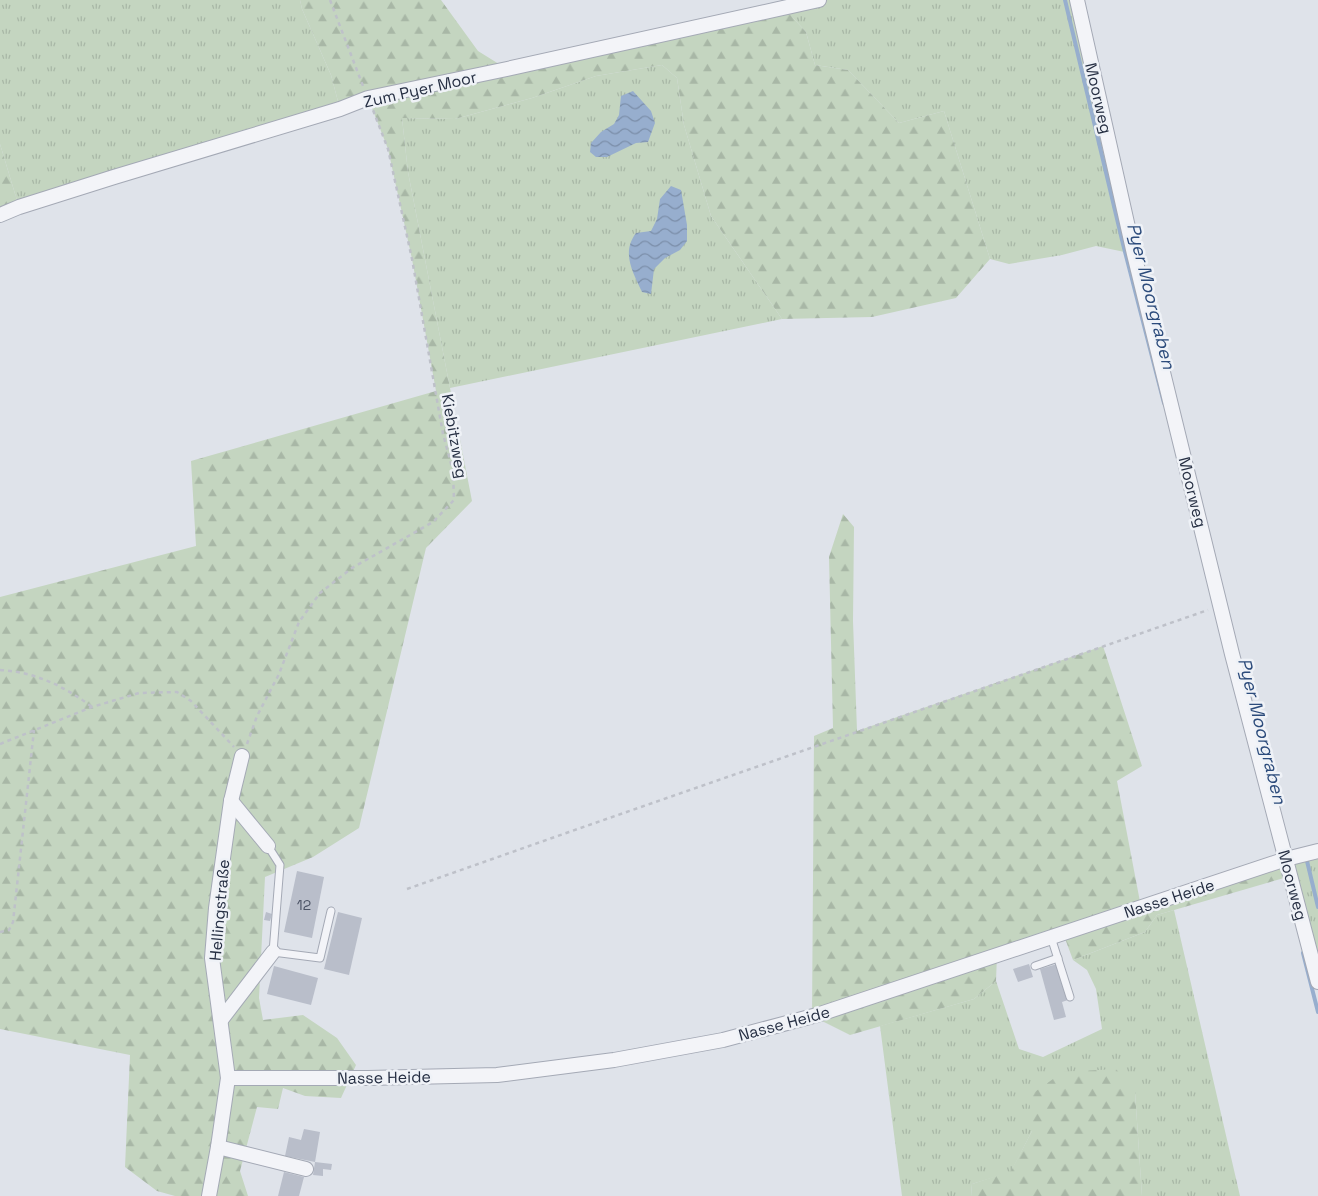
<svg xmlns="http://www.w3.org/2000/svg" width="1318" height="1196" font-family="'Space Grotesk',sans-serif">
	<defs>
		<pattern id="grass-tufts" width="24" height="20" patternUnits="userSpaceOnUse" patternTransform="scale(1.25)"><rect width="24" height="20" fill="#c4d5c0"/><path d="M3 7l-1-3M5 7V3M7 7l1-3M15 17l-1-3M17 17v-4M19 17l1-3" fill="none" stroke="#a8b7a6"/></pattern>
		<pattern id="forest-firs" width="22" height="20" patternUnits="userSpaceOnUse" patternTransform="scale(1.25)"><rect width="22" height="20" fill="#c4d5c0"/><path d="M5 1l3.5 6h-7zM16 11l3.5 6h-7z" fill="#a8b7a6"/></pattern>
		<pattern id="water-waves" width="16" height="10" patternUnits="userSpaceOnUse" patternTransform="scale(1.25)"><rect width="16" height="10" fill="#97aece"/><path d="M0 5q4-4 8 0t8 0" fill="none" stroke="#7b8ea9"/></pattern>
	</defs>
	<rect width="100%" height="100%" fill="#dfe3ea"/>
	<g fill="url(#grass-tufts)">
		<polygon points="0,0 300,0 302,9 331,75 340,109 19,207 0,144"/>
		<polygon points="819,0 1077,0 1134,254 1096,246 1062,255 1009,264 990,259 944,111 899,123 848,70 815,65 806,32 784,8"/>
		<polygon points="662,65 677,78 684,125 711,216 782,319 450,388 408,172 402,118 455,119 532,98 596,76"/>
		<polygon points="1318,851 1318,960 1286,859"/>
		<polygon points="1174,910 1240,1196 1142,1196 1135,1092 1032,1131 1011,1172 972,1184 971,1196 902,1196 880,1026 974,999 996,981 1019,1049 1043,1057 1102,1029 1096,989 1087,970 1073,960 1145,932 1157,915"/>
	</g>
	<g fill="url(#forest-firs)">
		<polygon points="300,0 441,0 478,51 507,69 784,8 806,32 815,65 848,70 899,123 944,111 990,259 956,298 872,317 782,319 711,216 684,125 677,78 662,65 596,76 532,98 455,119 402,118 408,172 472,501 426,548 359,828 313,857 265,877 259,998 263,1020 303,1015 337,1038 356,1065 341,1098 305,1096 283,1088 278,1109 257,1107 240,1171 248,1196 175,1196 157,1191 125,1167 130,1055 0,1029 0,597 196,546 191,461 436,391 412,259 388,149 368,98 340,109 331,75 302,9"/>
		<polygon points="0,144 19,207 0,215"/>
		<polygon points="843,514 854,527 853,621 857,731 1103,646 1142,766 1117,781 1141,907 1286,859 1291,876 1157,915 1145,932 1073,960 1063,933 997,955 996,981 974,999 850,1035 812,1016 814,736 833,728 829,557"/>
		<polygon points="1116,1069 1135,1092 1142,1196 971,1196 972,1184 1011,1171 1032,1131 1029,1096 1063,1072"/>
	</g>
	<g fill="url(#water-waves)">
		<polygon points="633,91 651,111 655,123 648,142 636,143 607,157 596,157 590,152 591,143 601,132 614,124 619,115 621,96"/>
		<path d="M 671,186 L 681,190 L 687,225 L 687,241 L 680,250 L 665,258 L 654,269 L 651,294 L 642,292 C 633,272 621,253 636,233 L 651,231 L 657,219 L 660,199 Z"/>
	</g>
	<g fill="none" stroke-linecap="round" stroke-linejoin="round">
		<g stroke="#97aece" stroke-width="4">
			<polyline points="1065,0 1123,244 1164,403"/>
			<polyline points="1307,861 1318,907"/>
			<polyline points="1303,953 1318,1012"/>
		</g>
	</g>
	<g fill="#b9beca">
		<polygon points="297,871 324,877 312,938 284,932"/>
		<polygon points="266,912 272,914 270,921 264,920"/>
		<polygon points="338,912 362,918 349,975 324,969"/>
		<polygon points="1029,964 1033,977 1018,982 1013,969"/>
		<polygon points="1057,964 1068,1000 1062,1002 1066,1017 1054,1020 1040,969"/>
		<polygon points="274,966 318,978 311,1005 267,994"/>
		<polygon points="304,1129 320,1132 315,1162 285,1156 289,1137 301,1140"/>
		<polygon points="315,1162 332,1164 331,1170 323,1169 323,1176 313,1175"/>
		<polygon points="284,1172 304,1177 299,1196 278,1196"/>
	</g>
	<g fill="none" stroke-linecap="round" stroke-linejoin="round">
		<defs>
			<g id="lane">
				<polyline points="268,846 280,865 273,952 320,958 331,911"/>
				<polyline points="1051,937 1070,997"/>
				<polyline points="1035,966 1058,958"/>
			</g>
			<g id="street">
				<polyline points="1077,0 1134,254 1232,654 1318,982"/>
				<polyline points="0,215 19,207 114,177 340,109 368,98 507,69 819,0"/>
				<polyline points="231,801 268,846"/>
				<polyline points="221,1020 273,952"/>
				<polyline points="228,1078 368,1078 497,1075 614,1060 723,1040 817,1015 1286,859 1318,851"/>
				<polyline points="218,1147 306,1169"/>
				<polyline points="209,1196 218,1147 228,1078 212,958 216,908 231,801 242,756"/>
			</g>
		</defs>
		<use href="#lane" stroke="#a4a9b5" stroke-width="9"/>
		<use href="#street" stroke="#a4a9b5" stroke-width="16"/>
		<g stroke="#bec1c9" stroke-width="2.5" stroke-dasharray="4 4" stroke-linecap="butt">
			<polyline points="330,0 363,86"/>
			<path d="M 0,670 C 35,672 64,686 92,707"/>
			<polyline points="0,744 92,707 139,693 177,692 191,701 234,747"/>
			<polyline points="247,744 257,716 279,674 299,622 320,593 352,568 433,522 454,500 453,471 443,434 412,259 388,149 373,110"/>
			<polyline points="407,889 569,832 1208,610"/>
			<polyline points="0,932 9,930 13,922 34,730"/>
		</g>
		<use href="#lane" stroke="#f3f4f8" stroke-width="7"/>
		<use href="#street" stroke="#f3f4f8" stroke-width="14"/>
	</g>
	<g text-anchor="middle" stroke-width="5" stroke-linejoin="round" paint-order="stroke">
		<g font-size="14" fill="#4b5365">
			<text x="304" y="910">12</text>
		</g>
		<g font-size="16" fill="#262f43" stroke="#eff2f7">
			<text transform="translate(420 89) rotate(-13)" y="6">Zum Pyer Moor</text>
			<text transform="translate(1099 98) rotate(77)" y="6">Moorweg</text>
			<text transform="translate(455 436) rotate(80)" y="6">Kiebitzweg</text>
			<text transform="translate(1193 492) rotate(76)" y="6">Moorweg</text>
			<text transform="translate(1293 885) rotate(75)" y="6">Moorweg</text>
			<text transform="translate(1169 898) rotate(-18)" y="6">Nasse Heide</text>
			<text transform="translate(219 910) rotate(-85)" y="6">Hellingstraße</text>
			<text transform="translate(784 1023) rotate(-15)" y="6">Nasse Heide</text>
			<text transform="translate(384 1077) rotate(-1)" y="6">Nasse Heide</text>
		</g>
		<g font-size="18" font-style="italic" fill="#2c4b7b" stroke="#eff2f7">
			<text transform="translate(1151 296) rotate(76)" y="6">Pyer Moorgraben</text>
			<text transform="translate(1262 731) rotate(76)" y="6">Pyer Moorgraben</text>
		</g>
	</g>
</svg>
